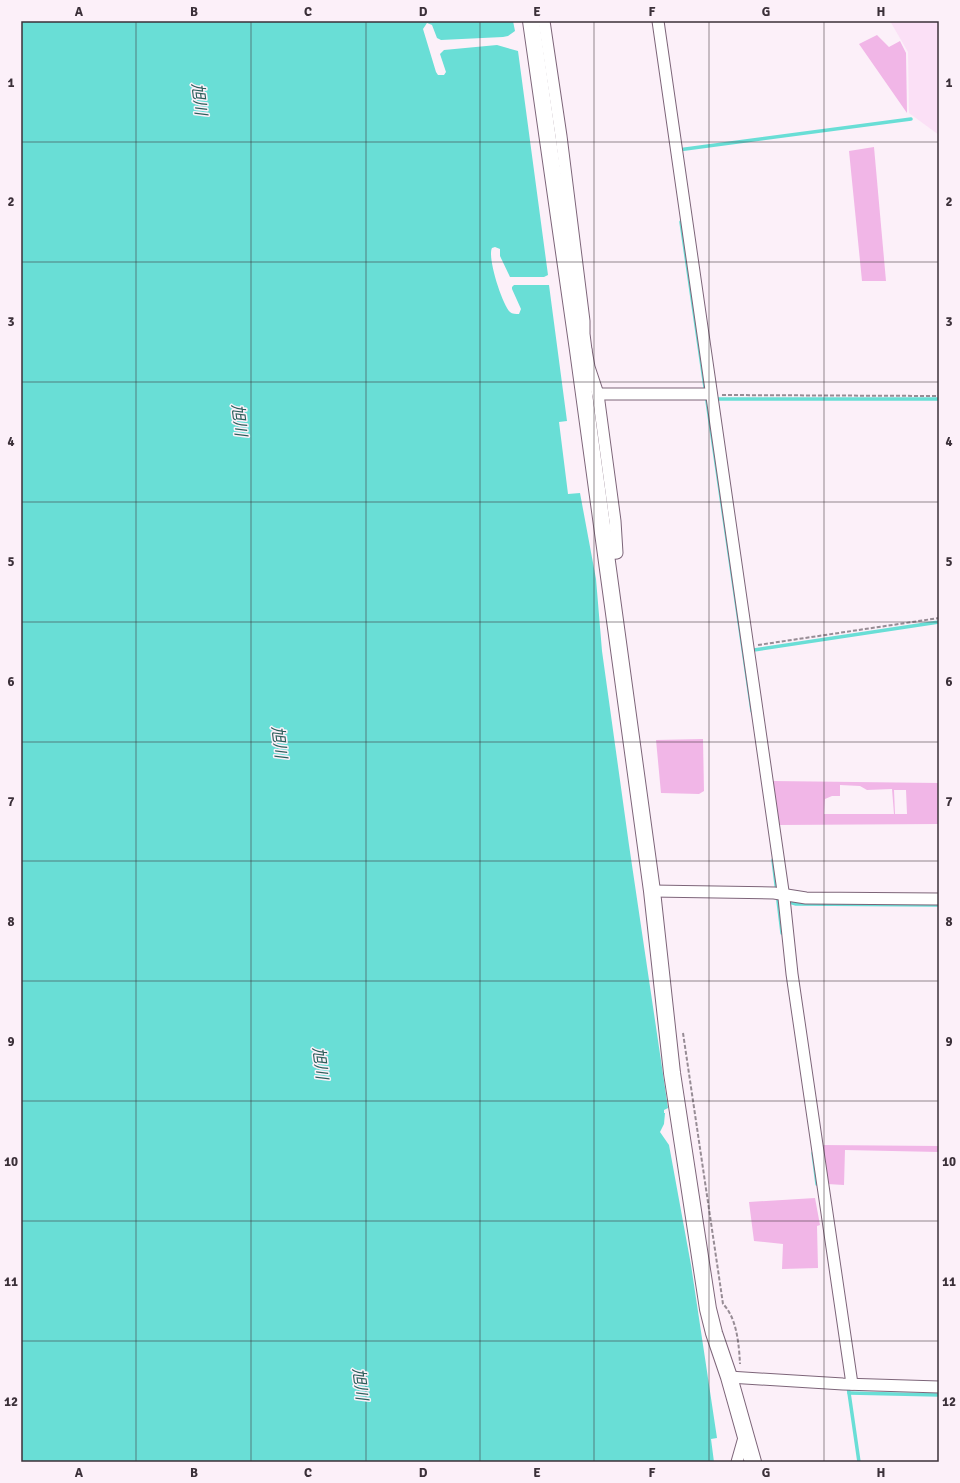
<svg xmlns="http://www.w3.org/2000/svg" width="960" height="1483" font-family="Signika,'Noto Sans JP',sans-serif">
	<rect width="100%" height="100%" fill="#fcf0f9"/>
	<polygon fill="#fbe0f6" points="890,21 936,21 939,28 939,135 909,113 908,52"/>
	<g fill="#f1b6e7" fill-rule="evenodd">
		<polygon points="877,35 889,47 900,41 906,53 907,113 859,44"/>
		<polygon points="874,147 886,281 862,281 849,151"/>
		<polygon points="703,739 704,791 699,794 661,793 656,740"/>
		<path d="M 772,781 L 939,783 L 939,824 L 779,825 ZM 840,785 L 860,786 L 867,790 L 892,789 L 894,814 L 824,814 L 825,799 L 832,796 L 840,796 ZM 894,790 L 906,790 L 907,814 L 895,814 Z"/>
		<polygon points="821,1145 939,1146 939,1152 845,1150 844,1185 827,1184"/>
		<polygon points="815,1198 820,1225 817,1226 818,1268 782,1269 783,1244 754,1241 749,1202"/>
	</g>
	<path fill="#69ded6" d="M 21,21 L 513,21 L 515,31 L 508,36 L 503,37 L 441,40 L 437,38 L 432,25 L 427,23 L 423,29 L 436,72 L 438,75 L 444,75 L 446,72 L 440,54 L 444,50 L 497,45 L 518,51 L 548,275 L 544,277 L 510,277 L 500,256 L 500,249 L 495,247 L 492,248 C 487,257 502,304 510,312 C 512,314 516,314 519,314 L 521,309 L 512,289 L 512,287 L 514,285 L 549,285 L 567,421 L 559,422 L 568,494 L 580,493 L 596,579 L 602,651 L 629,845 L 668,1108 L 664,1110 L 664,1113 L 665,1113 L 664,1124 L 660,1132 L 669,1145 L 691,1265 L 717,1438 L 711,1439 L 714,1462 L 21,1462 Z"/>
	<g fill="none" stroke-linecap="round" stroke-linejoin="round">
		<g stroke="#69ded6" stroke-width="3.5">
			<polyline points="678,150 911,119"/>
			<polyline points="681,222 752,711"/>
			<polyline points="716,399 939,399"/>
			<polyline points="754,650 939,622"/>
			<polyline points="773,860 782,933"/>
			<polyline points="786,901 796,904 939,905"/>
			<polyline points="813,1153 817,1184"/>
			<polyline points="848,1386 859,1462"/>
			<polyline points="849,1393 939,1395"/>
		</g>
		<defs>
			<g id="street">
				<polyline points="544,21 561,136 584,321 584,334 586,350"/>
				<polyline points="658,21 784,898 792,974 852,1384"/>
				<polyline points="579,350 586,350 589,367 598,394 615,521 617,553 606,554"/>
				<polyline points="598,394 711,394"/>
				<polyline points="652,891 774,893 806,898 939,899"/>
				<polyline points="729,1377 843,1384 939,1387"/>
				<polyline points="737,1462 745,1434"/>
			</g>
			<polyline id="secondary" points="531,21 578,350 652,891 672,1073 708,1309 714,1333 729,1377 753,1462"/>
		</defs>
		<use href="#street" stroke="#7d6579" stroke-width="13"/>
		<use href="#secondary" stroke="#7d6579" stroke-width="18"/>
		<g stroke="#978c95" stroke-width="2" stroke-dasharray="4 2" stroke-linecap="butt">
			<polyline points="722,395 939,396"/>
			<polyline points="758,645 939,618"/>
			<path d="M 683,1033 L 723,1304 C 737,1318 739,1345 740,1364"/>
		</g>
		<use href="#street" stroke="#fff" stroke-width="11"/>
		<use href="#secondary" stroke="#fff" stroke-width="16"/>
	</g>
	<path fill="none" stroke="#3b3039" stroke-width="1" stroke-opacity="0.55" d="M 136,21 L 136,1462M 251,21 L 251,1462M 366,21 L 366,1462M 480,21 L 480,1462M 594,21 L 594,1462M 709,21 L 709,1462M 824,21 L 824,1462M 21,142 L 939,142M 21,262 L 939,262M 21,382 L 939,382M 21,502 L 939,502M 21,622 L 939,622M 21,742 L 939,742M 21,861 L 939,861M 21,981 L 939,981M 21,1101 L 939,1101M 21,1221 L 939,1221M 21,1341 L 939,1341"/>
	<g text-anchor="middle" stroke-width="3" stroke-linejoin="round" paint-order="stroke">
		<g font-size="16" font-style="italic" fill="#2d5f5b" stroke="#fcf0f9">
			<text transform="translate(200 99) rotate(83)" y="6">旭川</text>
			<text transform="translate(240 420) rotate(83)" y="6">旭川</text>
			<text transform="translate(280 742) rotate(83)" y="6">旭川</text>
			<text transform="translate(321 1063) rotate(83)" y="6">旭川</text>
			<text transform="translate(361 1384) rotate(83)" y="6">旭川</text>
		</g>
	</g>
	<rect width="960" height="1483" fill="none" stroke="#fcf0f9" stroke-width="44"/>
	<rect x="22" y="22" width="916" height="1439" fill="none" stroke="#3b3039" stroke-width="1.5"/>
	<g font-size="13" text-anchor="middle" font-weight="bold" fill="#3b3039">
		<text x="79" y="16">A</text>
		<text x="194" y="16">B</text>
		<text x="308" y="16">C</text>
		<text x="423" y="16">D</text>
		<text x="537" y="16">E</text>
		<text x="652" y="16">F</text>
		<text x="766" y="16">G</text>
		<text x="881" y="16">H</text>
		<text x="11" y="87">1</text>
		<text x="949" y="87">1</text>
		<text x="11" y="206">2</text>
		<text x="949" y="206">2</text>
		<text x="11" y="326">3</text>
		<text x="949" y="326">3</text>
		<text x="11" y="446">4</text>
		<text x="949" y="446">4</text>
		<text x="11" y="566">5</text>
		<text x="949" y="566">5</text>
		<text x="11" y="686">6</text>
		<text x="949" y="686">6</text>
		<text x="11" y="806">7</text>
		<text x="949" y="806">7</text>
		<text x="11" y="926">8</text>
		<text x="949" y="926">8</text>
		<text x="11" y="1046">9</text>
		<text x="949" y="1046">9</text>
		<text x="11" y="1166">10</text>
		<text x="949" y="1166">10</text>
		<text x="11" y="1286">11</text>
		<text x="949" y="1286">11</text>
		<text x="11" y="1406">12</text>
		<text x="949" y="1406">12</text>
		<text x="79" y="1477">A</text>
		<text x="194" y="1477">B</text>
		<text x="308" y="1477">C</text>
		<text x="423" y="1477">D</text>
		<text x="537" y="1477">E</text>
		<text x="652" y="1477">F</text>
		<text x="766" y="1477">G</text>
		<text x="881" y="1477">H</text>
	</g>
</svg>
